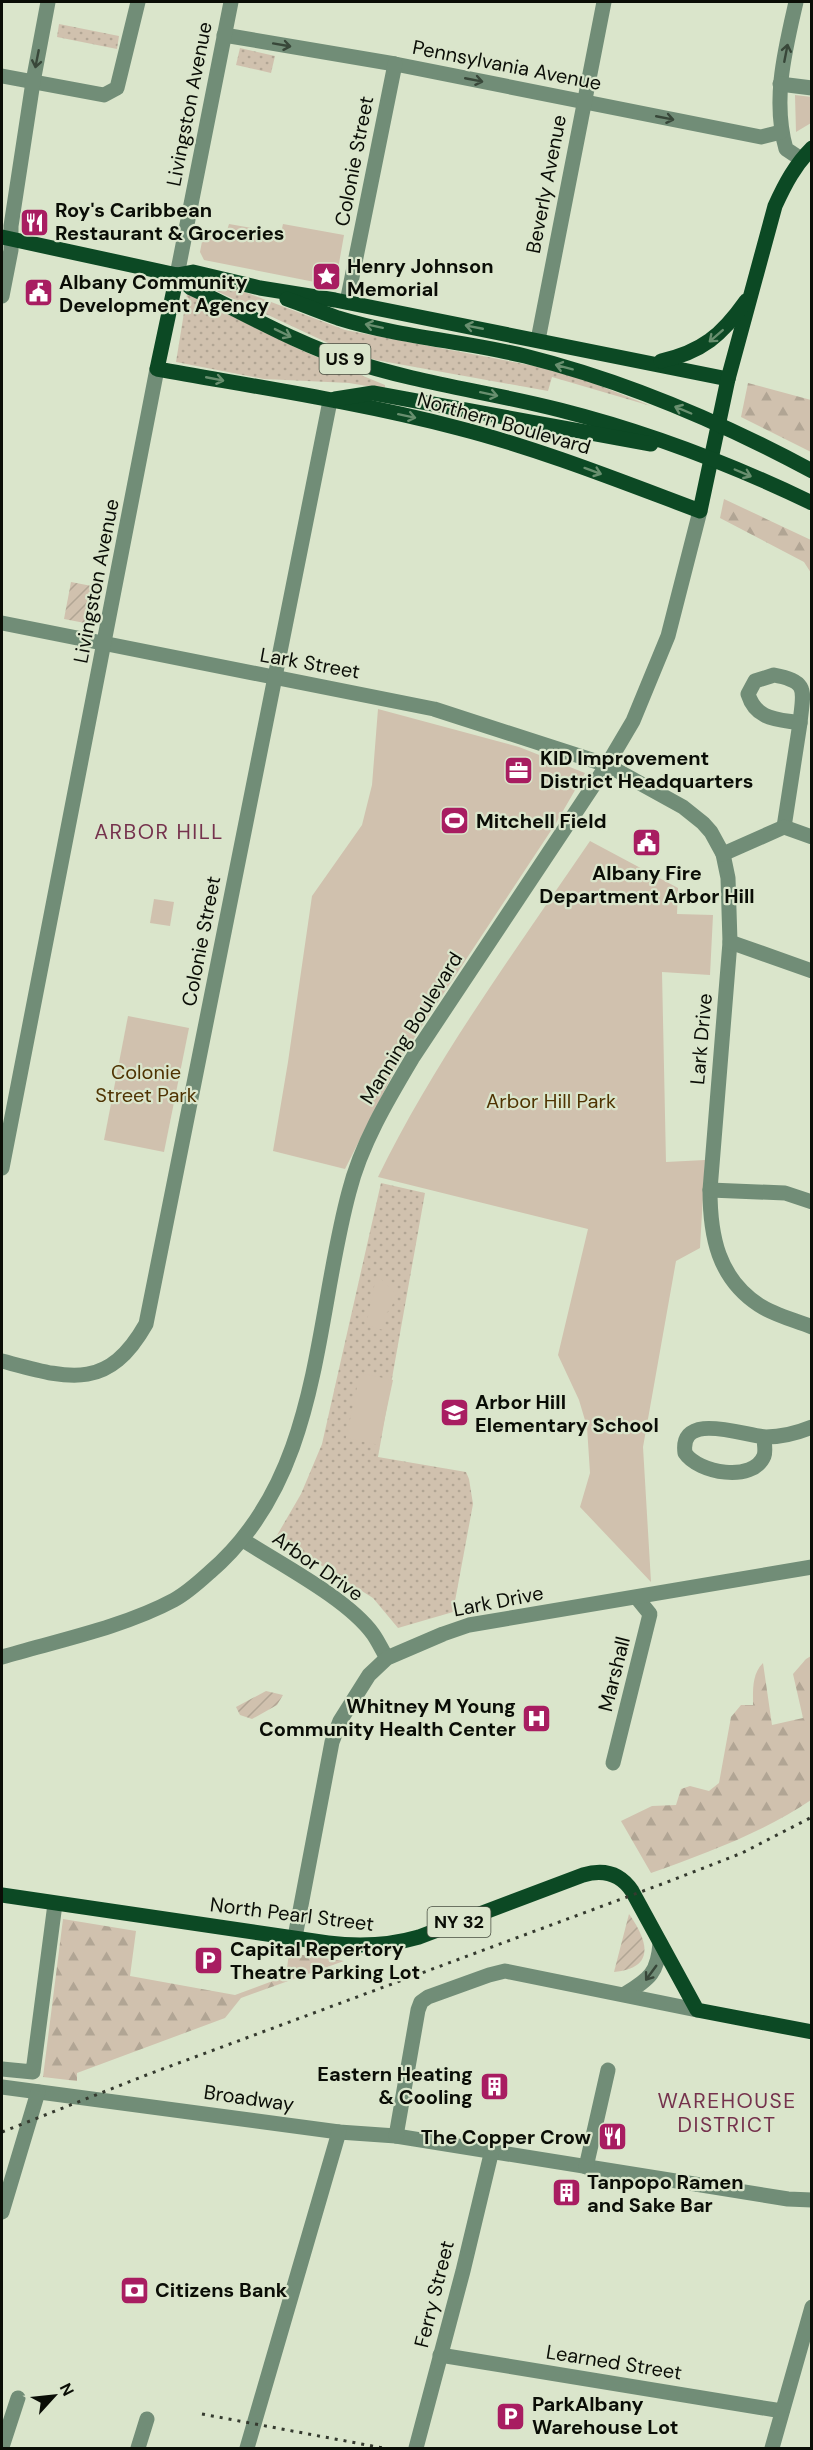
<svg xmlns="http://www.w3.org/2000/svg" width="813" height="2450" font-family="'DM Sans',sans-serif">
	<defs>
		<pattern id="grass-dots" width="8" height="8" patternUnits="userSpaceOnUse" patternTransform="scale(1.5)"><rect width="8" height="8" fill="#d0c1ae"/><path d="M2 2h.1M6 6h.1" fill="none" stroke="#b1a594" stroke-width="1.8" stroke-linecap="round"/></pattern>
		<pattern id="forest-firs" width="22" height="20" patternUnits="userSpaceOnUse" patternTransform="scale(1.5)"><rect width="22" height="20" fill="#d0c1ae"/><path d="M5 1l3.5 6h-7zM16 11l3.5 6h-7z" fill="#b1a594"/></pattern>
		<pattern id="garden-furrows" width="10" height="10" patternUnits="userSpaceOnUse" patternTransform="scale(1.5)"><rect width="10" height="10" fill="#d0c1ae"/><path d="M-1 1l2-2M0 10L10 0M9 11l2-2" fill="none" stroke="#b1a594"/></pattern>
	</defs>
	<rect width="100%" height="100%" fill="#dae5cb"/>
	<g fill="url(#grass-dots)">
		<polygon points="59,24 119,36 117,49 57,37"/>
		<polygon points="240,48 275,56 271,73 236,65"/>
		<polygon points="196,278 234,288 345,330 540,367 588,381 651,406 552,377 548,391 376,360 343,350 195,281"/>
		<polygon points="187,294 303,351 385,385 385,389 349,383 264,379 176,362"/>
		<polygon points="381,1183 425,1193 378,1457 466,1472 469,1479 473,1504 453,1612 398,1628 373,1598 276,1537 301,1494 322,1444"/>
	</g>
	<g fill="url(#forest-firs)">
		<polygon points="748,383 811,400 811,452 741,417"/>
		<polygon points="724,499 811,540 811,573 804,562 720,518"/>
		<path d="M 811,1656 L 811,1800 C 762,1833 706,1853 651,1873 L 621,1821 L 652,1806 L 676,1805 L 681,1789 L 690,1786 L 709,1791 L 719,1783 L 731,1717 L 741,1705 L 753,1705 C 753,1689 752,1674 763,1663 L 772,1725 L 803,1718 L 793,1674 L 806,1659 Z"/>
		<polygon points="63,1919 136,1931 130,1976 235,1995 286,1976 289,1953 344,1961 241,1998 225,2018 77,2073 77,2081 43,2077"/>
	</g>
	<g fill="#d0c1ae">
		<polygon points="795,95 812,97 811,123 796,132"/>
		<polygon points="229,224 281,233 283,224 344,235 335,286 204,260 200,252 204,231 225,237"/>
		<polygon points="378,709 519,747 585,773 556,823 401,1058 345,1169 273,1151 288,1062 312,896 362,825 372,785"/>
		<path d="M 590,841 L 678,888 L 677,914 L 713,915 L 710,975 L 662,972 L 666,1162 L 705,1160 L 700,1248 L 676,1261 L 643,1447 L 651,1582 L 580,1507 L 590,1473 L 587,1427 L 579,1400 L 558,1355 L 588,1229 L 378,1177 C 436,1058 516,950 590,841 Z"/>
		<polygon points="154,899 174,902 170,926 150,923"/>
		<polygon points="128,1016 189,1028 164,1152 104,1140"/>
		<polygon points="380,1278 396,1293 391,1309 385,1314 383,1330 366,1325 375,1282"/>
		<polygon points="360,1373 393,1380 379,1445 346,1438"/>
	</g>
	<g fill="url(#garden-furrows)">
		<polygon points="71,582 97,587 90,624 64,619"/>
		<polygon points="266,1691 283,1695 277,1705 252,1719 240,1715 236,1707"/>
		<path d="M 629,1914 C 648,1941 656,1968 614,1972 Z"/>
	</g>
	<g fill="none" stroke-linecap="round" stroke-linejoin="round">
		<g stroke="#718d77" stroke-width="15">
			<path d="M 796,2 C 785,50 772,100 786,149 L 801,159"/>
			<polyline points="224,35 395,64 761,137 781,132"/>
			<polyline points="2,76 104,95 117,88 138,2"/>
			<polyline points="780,84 812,88"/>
			<polyline points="177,275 231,2"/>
			<polyline points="2,296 11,250 11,226 33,82 48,2"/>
			<polyline points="347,302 395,64"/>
			<polyline points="538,340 604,2"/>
			<path d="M 2,623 L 434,709 L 607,765 L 683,807 L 703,823 L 711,832 L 723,854 L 728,878 L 730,942 L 710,1190 C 710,1236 718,1278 759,1305 C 774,1315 795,1320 812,1327"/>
			<path d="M 774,675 C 810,682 803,691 800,723 C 777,719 756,720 748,694 L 755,681 Z"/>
			<polyline points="784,827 800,723"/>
			<polyline points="723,854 784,827 812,837"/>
			<polyline points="730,942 812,971"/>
			<polyline points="2,1168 157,369"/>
			<polyline points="710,1190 785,1193 812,1202"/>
			<path d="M 2,1361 C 67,1378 107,1393 146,1324 L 330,401"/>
			<path d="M 764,1437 C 764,1443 766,1451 764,1456 C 753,1483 698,1473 685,1453 C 679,1410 745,1436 766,1437 C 782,1437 797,1433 812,1427"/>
			<path d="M 243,1540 C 280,1564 348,1599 373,1634 C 378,1641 382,1650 387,1658"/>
			<path d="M 2,1657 C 56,1641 124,1627 174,1600 C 187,1593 199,1582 210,1572 C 321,1477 314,1322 349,1192 C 361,1144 388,1099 413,1057 L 607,765 L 633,721 L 668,636 L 700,511"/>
			<polyline points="613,1763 650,1614 637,1598"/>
			<polyline points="295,1937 332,1742 340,1721 369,1675 387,1658 443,1634 469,1625 812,1567"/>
			<path d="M 625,1994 C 650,1979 658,1972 660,1943"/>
			<polyline points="2,2069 33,2072 55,1904"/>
			<polyline points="2,2087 339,2132 396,2136 788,2199 812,2200"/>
			<polyline points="396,2136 418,2010 421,2002 428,1997 489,1975 505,1971 697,2010"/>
			<polyline points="586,2167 608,2070"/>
			<polyline points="2,2212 38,2092"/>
			<polyline points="440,2355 782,2411"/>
			<polyline points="2,2447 18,2398"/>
			<polyline points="138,2448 147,2419"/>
			<polyline points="247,2448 339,2132"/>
			<polyline points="416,2448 463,2271 492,2150"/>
			<polyline points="772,2448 812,2307"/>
		</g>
		<g stroke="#0c4924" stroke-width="15">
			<polyline points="2,237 177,275 193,272 260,288 335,300 728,379"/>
			<path d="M 177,275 L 157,369 C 257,387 359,402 458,428 C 540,449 620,481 700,511 L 728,379 L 775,206 C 785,184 795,165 812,148"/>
			<path d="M 177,275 L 191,288 C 243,312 293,342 348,360 C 417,383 490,392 560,410 C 647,432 731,464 812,503"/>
			<path d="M 287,299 C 304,305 321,312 338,318 C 399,337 463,341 525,356 C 625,381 721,422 812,471"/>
			<path d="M 661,361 C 702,352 722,335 746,301"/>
			<polyline points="335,399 373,393 651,444"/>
			<path d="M 2,1895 L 328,1943 C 360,1947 388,1946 419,1937 L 583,1875 C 603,1869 620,1873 632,1891 L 697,2010 L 812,2032"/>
		</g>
		<g stroke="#353a2f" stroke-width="3" stroke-dasharray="3 6" stroke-linecap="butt">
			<polyline points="2,2132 149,2074 670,1881 742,1853 812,1817"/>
			<polyline points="202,2414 383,2448"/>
		</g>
	</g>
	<defs><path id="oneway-shaft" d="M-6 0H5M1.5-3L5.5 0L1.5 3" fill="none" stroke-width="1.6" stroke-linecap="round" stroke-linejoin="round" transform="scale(1.5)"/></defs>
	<g stroke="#384739">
		<use href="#oneway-shaft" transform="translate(282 45) rotate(10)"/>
		<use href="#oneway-shaft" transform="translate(786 53) rotate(-79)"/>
		<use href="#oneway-shaft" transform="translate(37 59) rotate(101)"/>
		<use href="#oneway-shaft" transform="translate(474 80) rotate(11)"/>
		<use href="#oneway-shaft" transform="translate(665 118) rotate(11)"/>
		<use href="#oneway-shaft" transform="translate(651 1973) rotate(126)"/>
	</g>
	<g stroke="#698f6f">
		<use href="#oneway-shaft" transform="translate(374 326) rotate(-168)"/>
		<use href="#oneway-shaft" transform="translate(474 327) rotate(-169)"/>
		<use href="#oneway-shaft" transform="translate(283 333) rotate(26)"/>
		<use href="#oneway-shaft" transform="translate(716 336) rotate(139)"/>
		<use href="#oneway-shaft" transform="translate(564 367) rotate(-165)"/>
		<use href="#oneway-shaft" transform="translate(215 379) rotate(11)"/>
		<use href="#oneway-shaft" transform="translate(489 394) rotate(12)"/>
		<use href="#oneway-shaft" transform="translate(683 410) rotate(-157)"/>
		<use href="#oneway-shaft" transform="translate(407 416) rotate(12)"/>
		<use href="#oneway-shaft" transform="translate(593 471) rotate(20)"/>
		<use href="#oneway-shaft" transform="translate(743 473) rotate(23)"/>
	</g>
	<defs>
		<symbol id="restaurant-square" viewBox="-11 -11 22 22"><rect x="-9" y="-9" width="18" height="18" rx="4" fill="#a81d61" stroke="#dae5cb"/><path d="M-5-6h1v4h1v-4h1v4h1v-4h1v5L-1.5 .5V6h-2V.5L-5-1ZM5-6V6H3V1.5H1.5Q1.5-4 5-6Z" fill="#fff"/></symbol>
		<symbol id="sight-square" viewBox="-11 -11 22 22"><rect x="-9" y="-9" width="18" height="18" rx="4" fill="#a81d61" stroke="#dae5cb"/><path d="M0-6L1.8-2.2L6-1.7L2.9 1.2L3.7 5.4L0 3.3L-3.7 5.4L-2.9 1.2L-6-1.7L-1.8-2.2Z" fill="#fff"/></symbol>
		<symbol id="civic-square" viewBox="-11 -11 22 22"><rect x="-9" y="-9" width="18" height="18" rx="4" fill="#a81d61" stroke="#dae5cb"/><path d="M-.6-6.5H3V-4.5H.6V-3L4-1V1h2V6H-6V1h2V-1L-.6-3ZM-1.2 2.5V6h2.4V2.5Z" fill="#fff"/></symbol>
		<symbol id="office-square" viewBox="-11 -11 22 22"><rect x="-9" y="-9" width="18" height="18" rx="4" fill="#a81d61" stroke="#dae5cb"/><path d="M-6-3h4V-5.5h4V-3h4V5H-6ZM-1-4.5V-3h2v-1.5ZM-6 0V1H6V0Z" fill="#fff"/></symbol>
		<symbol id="stadium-square" viewBox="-11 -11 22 22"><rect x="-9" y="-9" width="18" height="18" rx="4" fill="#a81d61" stroke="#dae5cb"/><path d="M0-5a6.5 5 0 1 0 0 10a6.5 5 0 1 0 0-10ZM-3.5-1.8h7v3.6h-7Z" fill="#fff"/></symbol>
		<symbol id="school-square" viewBox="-11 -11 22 22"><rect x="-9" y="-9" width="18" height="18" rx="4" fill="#a81d61" stroke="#dae5cb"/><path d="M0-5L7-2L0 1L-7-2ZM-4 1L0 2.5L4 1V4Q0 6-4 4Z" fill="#fff"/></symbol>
		<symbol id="hospital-square" viewBox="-11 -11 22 22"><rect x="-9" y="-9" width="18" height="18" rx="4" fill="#a81d61" stroke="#dae5cb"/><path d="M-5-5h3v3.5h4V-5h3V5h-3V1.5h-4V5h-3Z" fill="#fff"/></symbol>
		<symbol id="parking-square" viewBox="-11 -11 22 22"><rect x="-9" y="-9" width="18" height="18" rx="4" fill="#a81d61" stroke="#dae5cb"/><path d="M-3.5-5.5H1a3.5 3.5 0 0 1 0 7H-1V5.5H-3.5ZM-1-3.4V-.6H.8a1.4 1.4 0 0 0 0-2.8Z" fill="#fff"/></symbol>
		<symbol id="building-square" viewBox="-11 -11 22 22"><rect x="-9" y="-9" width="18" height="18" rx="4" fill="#a81d61" stroke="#dae5cb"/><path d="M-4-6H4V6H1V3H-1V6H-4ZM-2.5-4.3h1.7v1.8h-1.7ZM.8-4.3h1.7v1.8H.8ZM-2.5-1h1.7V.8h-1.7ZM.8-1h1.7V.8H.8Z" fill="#fff"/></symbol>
		<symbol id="bank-square" viewBox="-11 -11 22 22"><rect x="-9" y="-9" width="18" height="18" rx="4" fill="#a81d61" stroke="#dae5cb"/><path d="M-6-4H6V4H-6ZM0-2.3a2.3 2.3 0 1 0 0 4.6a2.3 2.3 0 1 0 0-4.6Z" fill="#fff"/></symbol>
	</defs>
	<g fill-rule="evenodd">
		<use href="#restaurant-square" x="18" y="206" width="33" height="33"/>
		<use href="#sight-square" x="310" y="260" width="33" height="33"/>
		<use href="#civic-square" x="22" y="276" width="33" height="33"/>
		<use href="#office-square" x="502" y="754" width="33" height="33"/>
		<use href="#stadium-square" x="438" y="804" width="33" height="33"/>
		<use href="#civic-square" x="630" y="826" width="33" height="33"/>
		<use href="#school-square" x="438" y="1396" width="33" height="33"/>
		<use href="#hospital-square" x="520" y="1702" width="33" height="33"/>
		<use href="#parking-square" x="192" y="1944" width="33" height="33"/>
		<use href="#building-square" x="478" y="2070" width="33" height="33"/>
		<use href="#restaurant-square" x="596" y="2120" width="33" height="33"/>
		<use href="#building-square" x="550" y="2176" width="33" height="33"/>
		<use href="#bank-square" x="118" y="2274" width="33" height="33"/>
		<use href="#parking-square" x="494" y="2400" width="33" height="33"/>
	</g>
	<g text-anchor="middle" stroke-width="4.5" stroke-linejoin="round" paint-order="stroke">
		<g fill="#dae5cb" stroke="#484e41" stroke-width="1.5">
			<rect x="319.5" y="344" width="51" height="30" rx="4.5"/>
			<rect x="427.5" y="1907" width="63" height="30" rx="4.5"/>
		</g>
		<g font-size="18" font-weight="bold" fill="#0a0d06">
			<text x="345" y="365">US 9</text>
			<text x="459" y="1928">NY 32</text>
		</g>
		<g font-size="20" fill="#0a0d06" stroke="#dae5cb">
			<text transform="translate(507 65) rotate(11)" y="7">Pennsylvania Avenue</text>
			<text transform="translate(189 104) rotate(-79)" y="7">Livingston Avenue</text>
			<text transform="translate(354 161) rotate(-79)" y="7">Colonie Street</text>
			<text transform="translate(546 184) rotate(-79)" y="7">Beverly Avenue</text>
			<text transform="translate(504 423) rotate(16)" y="7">Northern Boulevard</text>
			<text transform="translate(96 581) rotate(-79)" y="7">Livingston Avenue</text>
			<text transform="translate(310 663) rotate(10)" y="7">Lark Street</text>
			<text transform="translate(201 941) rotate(-79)" y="7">Colonie Street</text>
			<text transform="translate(411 1028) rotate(-58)" y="7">Manning Boulevard</text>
			<text transform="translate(701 1039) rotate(-85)" y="7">Lark Drive</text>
			<text transform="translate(318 1566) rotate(35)" y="7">Arbor Drive</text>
			<text transform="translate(498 1601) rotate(-11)" y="7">Lark Drive</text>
			<text transform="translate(614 1674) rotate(-76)" y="7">Marshall</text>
			<text transform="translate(292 1914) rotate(7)" y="7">North Pearl Street</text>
			<text transform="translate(249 2098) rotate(8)" y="7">Broadway</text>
			<text transform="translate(434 2294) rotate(-76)" y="7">Ferry Street</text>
			<text transform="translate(614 2362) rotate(9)" y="7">Learned Street</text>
		</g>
		<g font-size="20" font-weight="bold" fill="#0a0d06" stroke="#dae5cb" text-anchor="start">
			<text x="55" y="217">Roy's Caribbean<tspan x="55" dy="23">Restaurant &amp; Groceries</tspan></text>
			<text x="347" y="273">Henry Johnson<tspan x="347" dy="23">Memorial</tspan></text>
			<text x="59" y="289">Albany Community<tspan x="59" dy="23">Development Agency</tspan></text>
			<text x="540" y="765">KID Improvement<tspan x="540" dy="23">District Headquarters</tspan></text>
			<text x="476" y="828">Mitchell Field</text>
			<text x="647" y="880" text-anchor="middle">Albany Fire<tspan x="647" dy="23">Department Arbor Hill</tspan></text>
			<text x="475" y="1409">Arbor Hill<tspan x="475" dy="23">Elementary School</tspan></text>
			<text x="516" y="1713" text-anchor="end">Whitney M Young<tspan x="516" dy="23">Community Health Center</tspan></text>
			<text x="230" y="1956">Capital Repertory<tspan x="230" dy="23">Theatre Parking Lot</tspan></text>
			<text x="473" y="2081" text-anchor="end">Eastern Heating<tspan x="473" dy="23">&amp; Cooling</tspan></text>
			<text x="591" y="2144" text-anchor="end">The Copper Crow</text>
			<text x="587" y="2189">Tanpopo Ramen<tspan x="587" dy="23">and Sake Bar</tspan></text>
			<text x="155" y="2297">Citizens Bank</text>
			<text x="532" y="2411">ParkAlbany<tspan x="532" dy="23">Warehouse Lot</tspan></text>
		</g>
		<g font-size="20" fill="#4f3302" stroke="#dae5cb">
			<text x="146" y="1079">Colonie<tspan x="146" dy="23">Street Park</tspan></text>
			<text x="551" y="1108">Arbor Hill Park</text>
		</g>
		<g font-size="21" letter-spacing="1.5" fill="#75324d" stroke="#dae5cb">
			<text x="159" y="839">ARBOR HILL</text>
			<text x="727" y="2108">WAREHOUSE<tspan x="727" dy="24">DISTRICT</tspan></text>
		</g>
	</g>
	<rect width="813" height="2450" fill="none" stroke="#0a0d06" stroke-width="6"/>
	<g transform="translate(54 2396) rotate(63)" stroke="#dae5cb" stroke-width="4.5" paint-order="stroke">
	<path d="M0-4.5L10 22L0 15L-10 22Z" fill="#0a0d06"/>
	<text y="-9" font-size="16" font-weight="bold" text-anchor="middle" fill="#0a0d06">N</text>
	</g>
</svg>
